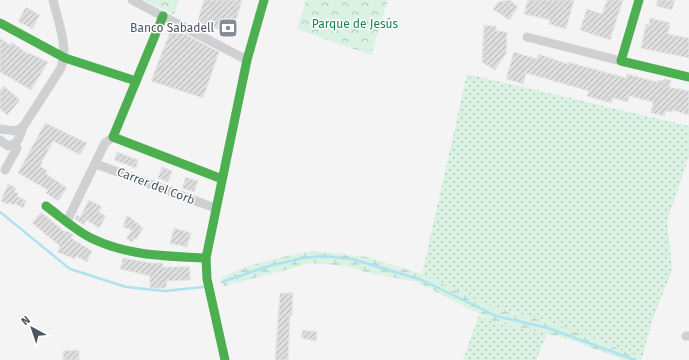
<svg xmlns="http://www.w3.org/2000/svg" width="689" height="360" font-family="'Fira Sans',sans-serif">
	<defs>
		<pattern id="grass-dots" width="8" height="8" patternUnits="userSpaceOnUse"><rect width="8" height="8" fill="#d9f2e3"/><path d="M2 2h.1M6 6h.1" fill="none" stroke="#b2c7bb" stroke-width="1.8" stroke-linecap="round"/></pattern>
		<pattern id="wetland-marsh" width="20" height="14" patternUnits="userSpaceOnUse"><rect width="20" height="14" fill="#d9f2e3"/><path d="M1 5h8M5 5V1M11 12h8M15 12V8" fill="none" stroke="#b2c7bb"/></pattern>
		<pattern id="park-crowns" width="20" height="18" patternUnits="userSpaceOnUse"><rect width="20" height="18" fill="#d9f2e3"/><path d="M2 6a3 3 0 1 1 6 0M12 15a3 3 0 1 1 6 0" fill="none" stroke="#b2c7bb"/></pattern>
		<pattern id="building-hatch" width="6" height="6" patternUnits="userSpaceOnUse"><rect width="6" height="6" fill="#ddddde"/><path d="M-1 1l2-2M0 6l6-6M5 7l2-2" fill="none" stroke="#b5b6b7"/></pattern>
	</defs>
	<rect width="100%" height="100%" fill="#f4f4f4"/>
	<g fill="url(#grass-dots)">
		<polygon points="467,74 689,126 689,157 667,221 672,270 652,321 642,358 550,322 488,306 422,274"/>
		<polygon points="479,315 495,322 547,334 536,360 463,360"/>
	</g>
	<path fill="url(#wetland-marsh)" d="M 313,251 L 367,257 L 422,274 L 488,306 L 550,322 L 642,358 L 641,360 L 624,360 L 568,339 L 495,322 L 417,282 L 374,274 L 345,266 L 312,263 L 224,286 L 222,277 C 251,263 282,257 313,251 Z"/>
	<g fill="url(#park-crowns)">
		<polygon points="144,0 179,0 174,15"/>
		<polygon points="306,0 388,0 371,55 297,29"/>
	</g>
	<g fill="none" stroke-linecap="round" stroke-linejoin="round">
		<g stroke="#aee2f0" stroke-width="2.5">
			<polyline points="0,212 70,269 126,287 165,291 203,287"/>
			<polyline points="222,282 269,266 303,258 322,256 352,259 422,280 496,316 548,328 635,360"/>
		</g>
	</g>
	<g fill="url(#building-hatch)" stroke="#e5e6e7">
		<polygon points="204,0 242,0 232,33 197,23"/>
		<polygon points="510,0 518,7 509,20 493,9 498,2"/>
		<polygon points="528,0 574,0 566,29 549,24 550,20 524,14"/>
		<polygon points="607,0 623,0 610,40 580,30 587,9 602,14"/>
		<polygon points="658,0 675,0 672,10 656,6"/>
		<polygon points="26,7 40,15 32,29 18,21"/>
		<polygon points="650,18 670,23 668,34 689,38 689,58 641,48 646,24 649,25"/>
		<polygon points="484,25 496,26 496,31 507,32 506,53 495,70 482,62"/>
		<polygon points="172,27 219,52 203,98 151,81"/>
		<polygon points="0,38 10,45 12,42 28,54 29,53 48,62 31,90 0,72"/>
		<polygon points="514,52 537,59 539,54 567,64 568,62 626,78 627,74 657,82 658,80 663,81 664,79 671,80 669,87 689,91 689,115 672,110 672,112 665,111 665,116 651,113 653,102 629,96 628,102 613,98 611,103 587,96 589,91 526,73 523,84 506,79"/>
		<polygon points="4,86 20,100 7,115 0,109 0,90"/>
		<polygon points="45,123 87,143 80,155 53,141 40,166 47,171 46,174 67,188 58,201 46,193 48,190 18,173"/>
		<polygon points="117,152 138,160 136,168 114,160"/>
		<polygon points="162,167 172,171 168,182 158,178"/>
		<polygon points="186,177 198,181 194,192 182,188"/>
		<polygon points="8,184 16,188 14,191 19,194 17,196 26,201 23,208 14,203 13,205 9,202 7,204 1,201"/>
		<polygon points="89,200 102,207 99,212 106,216 99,228 86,220 84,225 75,219 77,215 80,217"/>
		<polygon points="41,212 66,233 67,231 73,235 71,238 92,251 87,262 76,256 75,259 57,252 60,246 32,223"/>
		<polygon points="127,215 143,228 136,240 134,238 132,242 126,238 132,230 123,227"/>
		<polygon points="174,228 191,233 187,247 170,243"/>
		<polygon points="123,258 151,263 163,263 162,267 190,267 190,280 167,281 166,288 150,288 150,276 120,269"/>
		<polygon points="280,293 293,293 292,315 290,315 288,360 275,360"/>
		<polygon points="303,330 317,332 316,341 301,338"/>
		<polygon points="79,350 79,360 63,360 63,351"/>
	</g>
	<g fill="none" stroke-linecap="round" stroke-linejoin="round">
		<g stroke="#ced0d2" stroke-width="9">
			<polyline points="132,0 247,60"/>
			<polyline points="527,37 621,61"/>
			<path d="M 23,127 L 61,68 C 69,47 58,22 53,0"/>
			<path d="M 0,129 L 16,131 L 23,127 C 20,136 18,145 8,146 L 0,140"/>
			<polyline points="96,164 215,208"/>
			<polyline points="5,170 17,148 15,144"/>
			<polyline points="67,221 105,143 113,137"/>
			<polyline points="686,336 689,336"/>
		</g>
		<g stroke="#4caf50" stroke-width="9">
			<polyline points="639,0 621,61 689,77"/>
			<polyline points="163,16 113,137 222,179"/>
			<polyline points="0,23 65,58 136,81"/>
			<path d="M 46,206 C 61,217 75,230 91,238 C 127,256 167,256 206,258"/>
			<polyline points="225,360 207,279 206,258 247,60 264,0"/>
		</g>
	</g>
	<defs>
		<symbol id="bank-square" viewBox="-11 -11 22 22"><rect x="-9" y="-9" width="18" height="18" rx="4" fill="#868d94" stroke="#fff"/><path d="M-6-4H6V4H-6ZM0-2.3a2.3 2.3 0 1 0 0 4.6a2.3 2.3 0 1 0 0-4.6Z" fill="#fff"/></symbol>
	</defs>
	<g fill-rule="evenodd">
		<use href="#bank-square" x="217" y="17" width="22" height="22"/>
	</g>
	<g text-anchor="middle" stroke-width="3" stroke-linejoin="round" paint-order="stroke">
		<g font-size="12" fill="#17864f" stroke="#fff">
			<text x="355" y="28">Parque de Jesús</text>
		</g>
		<g font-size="12" fill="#4a5661" stroke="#fff" text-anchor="end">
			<text x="214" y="32">Banco Sabadell</text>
		</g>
		<g font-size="12" fill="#4a5661" stroke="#fff">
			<text transform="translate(156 186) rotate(21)" y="4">Carrer del Corb</text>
		</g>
	</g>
	<g transform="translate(32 328) rotate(320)" stroke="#ffffff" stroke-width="3" paint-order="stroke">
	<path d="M0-3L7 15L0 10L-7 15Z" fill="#4a5661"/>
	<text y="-6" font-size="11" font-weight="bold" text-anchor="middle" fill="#4a5661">N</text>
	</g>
</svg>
